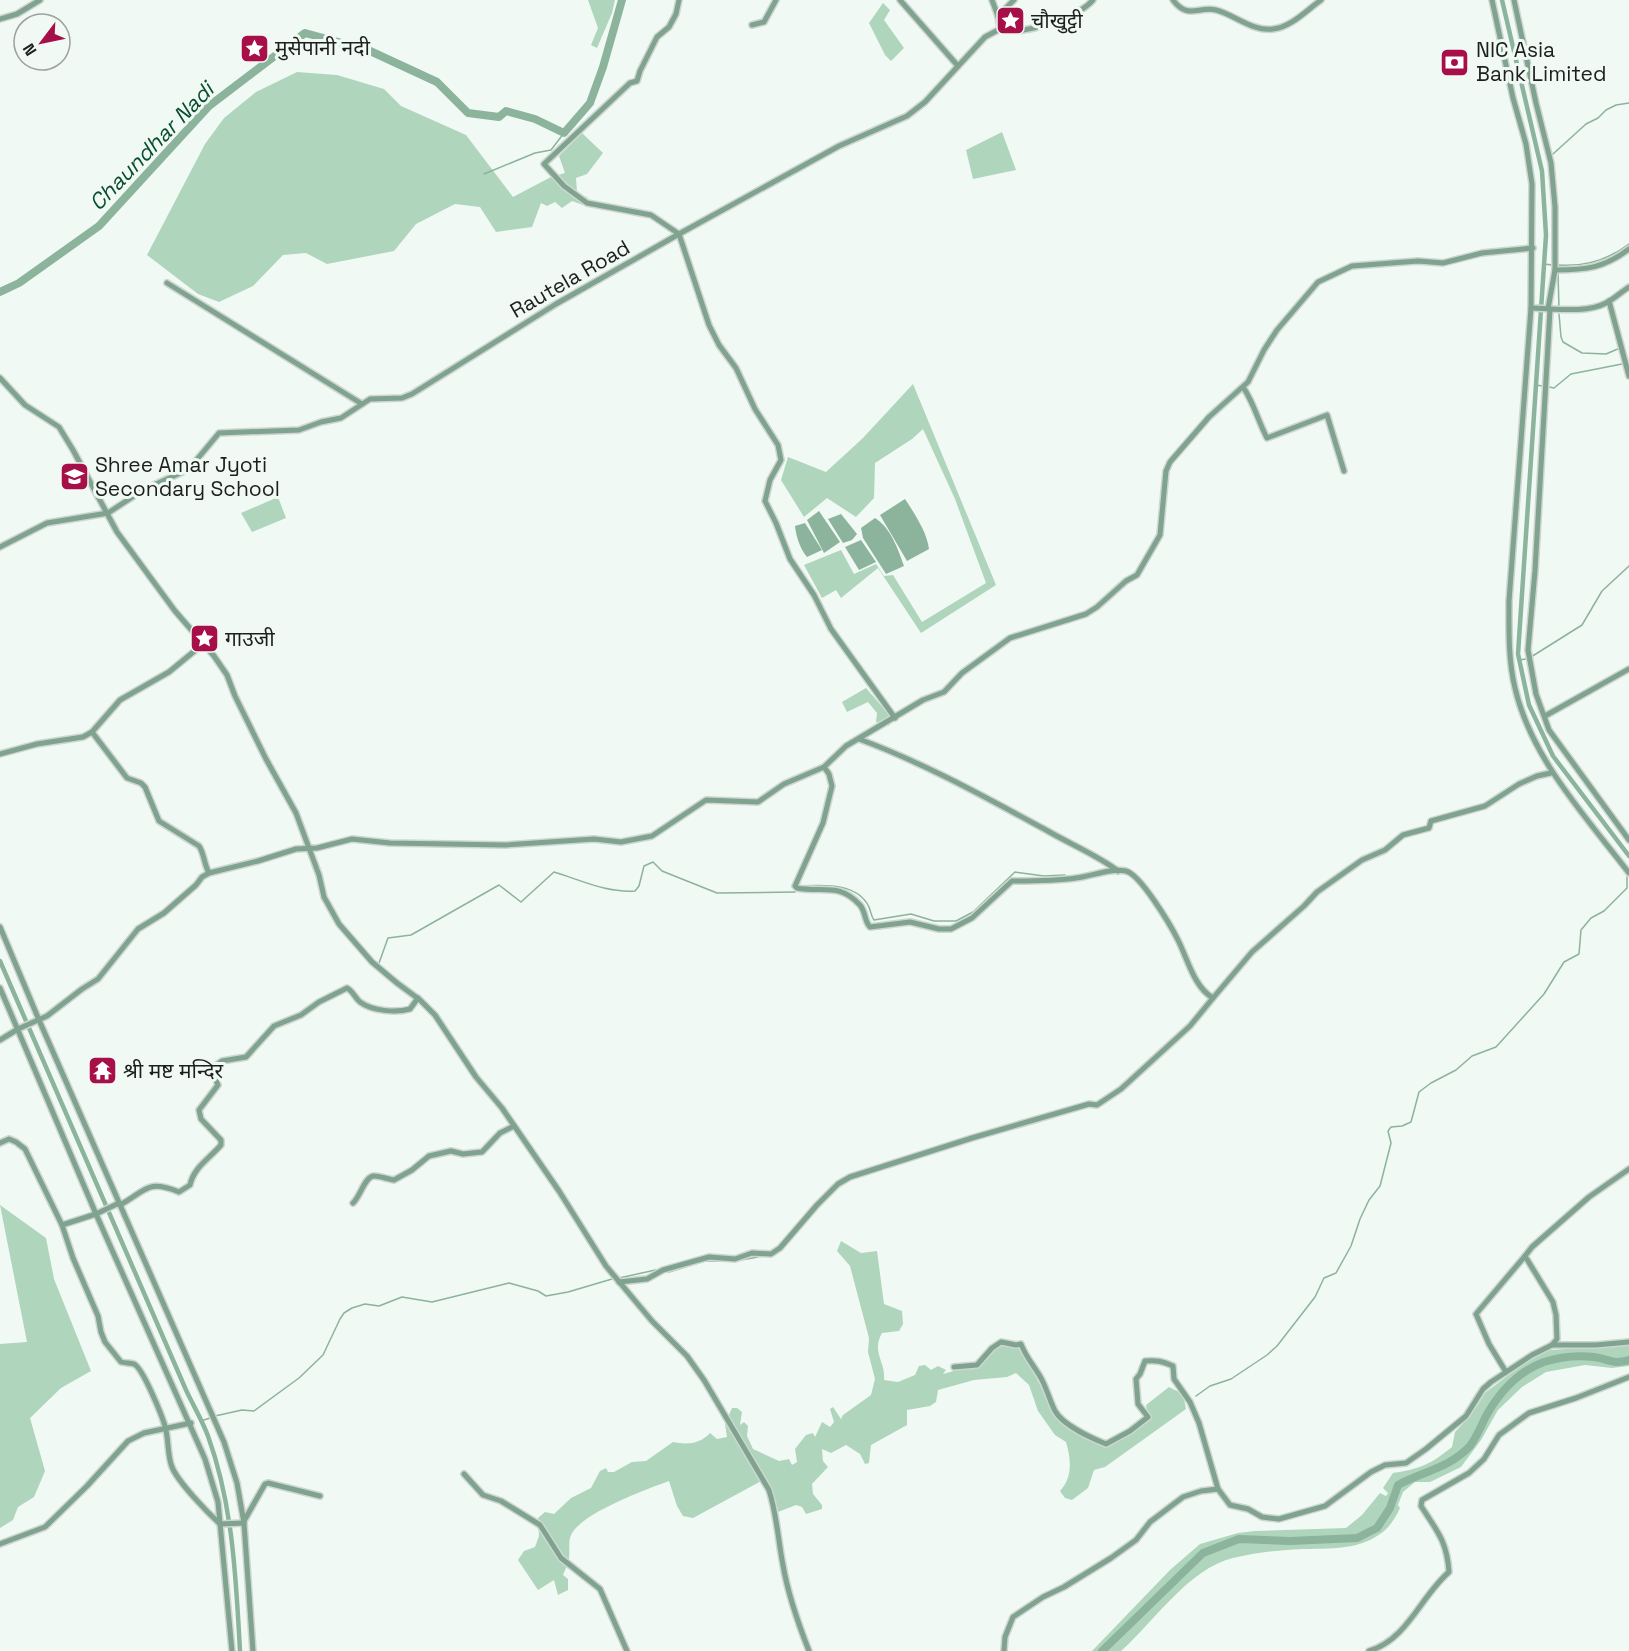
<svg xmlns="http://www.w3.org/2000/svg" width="1629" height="1651" font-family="'Space Grotesk','Noto Sans Devanagari',sans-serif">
	<rect width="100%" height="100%" fill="#f1f9f4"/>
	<g fill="#afd5bd">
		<polygon points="588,0 615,0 612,13 597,48 591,45 598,28"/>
		<polygon points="883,3 890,10 884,20 904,48 891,61 885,55 869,23"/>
		<polygon points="297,72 337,75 384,89 401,106 466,135 513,197 551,177 565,173 559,156 582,133 603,153 587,174 576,178 577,192 588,198 583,205 572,201 562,208 555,202 547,206 541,203 532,227 496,232 480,207 455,204 416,224 394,251 327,264 306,253 283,255 253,286 219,302 198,294 147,255 205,144 224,118 256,92"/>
		<polygon points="1002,132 1016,170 973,179 966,150"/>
		<polygon points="913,384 996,585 921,633 878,568 841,598 836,590 822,598 804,565 841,550 854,574 876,564 884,576 893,575 922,622 986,583 955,499 923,429 912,439 875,463 874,498 856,517 827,498 804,517 781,480 788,457 826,472 863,438"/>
		<polygon points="278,497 286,518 252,532 241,513"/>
		<polygon points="866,688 891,717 889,726 876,722 877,713 868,702 847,712 842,702"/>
		<polygon points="0,1205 46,1238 54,1279 91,1371 61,1388 30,1418 45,1471 34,1497 18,1507 13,1520 0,1528 0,1344 27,1342"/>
		<path d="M 841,1241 L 861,1253 L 877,1251 L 884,1304 L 902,1311 L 903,1324 L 899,1331 L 882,1333 C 871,1352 886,1362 884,1380 L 898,1382 L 915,1375 L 919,1366 L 925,1365 L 931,1370 L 938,1366 L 946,1370 L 943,1374 L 982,1363 L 990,1352 L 1001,1344 L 1020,1346 L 1056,1416 L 1106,1446 L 1149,1420 L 1146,1405 L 1169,1387 L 1183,1394 L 1186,1409 L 1105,1467 L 1094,1470 L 1088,1488 L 1072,1500 L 1065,1498 L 1060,1491 C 1073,1477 1071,1459 1066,1442 L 1055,1435 L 1038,1411 L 1029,1385 L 1016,1373 L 1007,1377 L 974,1380 L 938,1390 L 936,1402 L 930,1406 L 907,1410 L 907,1425 L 871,1445 L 869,1463 L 865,1464 L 860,1454 L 846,1445 L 831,1453 L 822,1449 L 823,1461 L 828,1467 L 812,1484 L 813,1494 L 822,1505 L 822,1509 L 806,1514 L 802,1507 L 796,1505 L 778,1512 L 765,1479 L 693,1518 L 683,1516 L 677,1506 L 669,1481 C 647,1489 581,1513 571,1535 C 568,1541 570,1550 569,1558 C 568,1564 565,1570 563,1575 L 568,1579 L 568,1590 L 558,1595 L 554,1580 L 538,1590 L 518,1560 L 524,1551 L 535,1547 L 539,1536 L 538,1518 L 545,1512 L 554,1514 L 571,1498 L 591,1488 L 600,1471 L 606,1468 L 608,1472 L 614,1472 L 632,1462 L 646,1461 L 673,1442 C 687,1445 700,1444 710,1433 L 717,1439 L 727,1437 L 725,1424 L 732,1408 L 737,1408 L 742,1412 L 740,1425 L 744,1422 L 748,1426 L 747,1436 L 753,1449 L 779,1461 L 789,1459 L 792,1465 L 797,1462 L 795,1449 L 806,1435 L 813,1433 L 815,1437 L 822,1422 L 830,1427 L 834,1422 L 830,1409 L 833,1407 L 841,1419 L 843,1415 L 871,1395 L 875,1379 L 868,1352 L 869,1338 L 850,1266 L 837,1251 Z"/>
		<path d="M 1629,1344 L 1629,1366 L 1612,1368 L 1585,1365 L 1546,1372 L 1522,1387 L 1498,1410 L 1481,1440 L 1461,1467 L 1430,1482 L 1415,1482 L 1403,1492 L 1398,1505 L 1400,1508 C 1395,1519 1388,1530 1377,1536 C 1351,1553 1317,1547 1287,1550 C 1270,1551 1250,1554 1233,1558 C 1188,1569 1155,1621 1121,1651 L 1092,1651 L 1170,1570 L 1200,1544 L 1238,1533 L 1255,1531 L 1346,1528 L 1362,1515 L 1380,1493 L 1386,1496 L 1388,1493 L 1383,1488 L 1393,1473 C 1420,1469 1431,1464 1452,1447 L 1455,1432 L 1470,1416 L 1486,1392 L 1526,1362 L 1548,1350 L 1603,1347 Z"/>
	</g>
	<g fill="#8cb39b">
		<path d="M 905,499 C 914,513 927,532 929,549 L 907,561 L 880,515 Z"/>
		<polygon points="819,511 840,542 824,553 807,520"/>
		<polygon points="841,514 857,534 852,540 843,543 828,519"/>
		<path d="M 875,518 C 891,528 898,549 904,566 L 886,574 L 863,538 L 861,528 Z"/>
		<path d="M 805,523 L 822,550 L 807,557 C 800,549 796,536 795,526 Z"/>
		<polygon points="861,540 876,562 859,570 845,547"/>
	</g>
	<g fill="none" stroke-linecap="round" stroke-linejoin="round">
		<g stroke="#8cb39b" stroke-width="1.5">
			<polyline points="1553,154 1586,124 1598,118 1606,110 1616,105 1629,103"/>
			<polyline points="484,174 535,153 551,150 564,133"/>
			<polyline points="1544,264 1552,265"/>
			<path d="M 1558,265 C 1584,267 1608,260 1629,244"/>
			<polyline points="1558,273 1559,308"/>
			<polyline points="1559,314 1561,337 1563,342 1582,353 1606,354 1620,348"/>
			<polyline points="1535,385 1543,386"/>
			<polyline points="1549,387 1554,388 1571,374 1622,364"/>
			<polyline points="1531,657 1582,625 1602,591 1629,566"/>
			<polyline points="1519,660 1526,659"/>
			<path d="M 800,886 C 823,885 857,882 869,907 C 871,912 871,916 874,920 L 911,914 L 934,921 L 956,921 L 973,912 L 1015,872 L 1044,876 L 1065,875"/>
			<path d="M 379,963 L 388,938 L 411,935 L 499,885 L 521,902 L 554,872 C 581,880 606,893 635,891 L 639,886 L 644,866 L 653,862 L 662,871 L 717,893 L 795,892"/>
			<polyline points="741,1260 758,1257"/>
			<polyline points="669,1272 705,1261 730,1261"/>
			<polyline points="619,1278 660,1269"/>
			<polyline points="1196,1396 1210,1386 1231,1379 1267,1355 1277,1346 1315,1297 1324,1278 1336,1273 1351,1246 1360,1219 1369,1200 1380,1186 1391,1143 1388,1131 1391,1127 1402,1126 1411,1122 1419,1092 1431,1083 1456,1070 1472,1056 1496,1047 1544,994 1564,962 1579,954 1581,930 1591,918 1604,911 1627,888 1627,877"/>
			<polyline points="215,1416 242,1410 254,1411 299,1378 323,1355 340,1319 344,1313 352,1308 365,1304 379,1306 402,1297 432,1302 509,1283 538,1291 546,1296 568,1292 612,1279"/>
			<polyline points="201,1421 210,1418"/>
		</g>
		<g stroke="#8cb39b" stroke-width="4.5">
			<polyline points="1502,0 1542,171 1546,235 1518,654 1529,705 1553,756 1629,856"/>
			<path d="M 0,961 L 186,1390 C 193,1405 202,1420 208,1436 C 233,1505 236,1579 240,1651"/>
		</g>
		<g stroke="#8cb39b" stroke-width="8">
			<polyline points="0,292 19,283 99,226 209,106 305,33 368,50 437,82 468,113 499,117 506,111 535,119 564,133 590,103 603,67 622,0"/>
			<path d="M 1102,1651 L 1203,1553 L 1239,1539 L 1290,1541 L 1357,1538 L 1377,1528 L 1390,1508 L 1398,1485 C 1424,1471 1448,1469 1470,1446 C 1476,1438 1481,1427 1485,1418 C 1498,1394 1517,1372 1544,1362 C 1559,1357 1577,1355 1594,1357 C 1610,1359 1611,1365 1629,1360"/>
		</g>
		<defs>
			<g id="minor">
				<polyline points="679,0 676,14 669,27 657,37 640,71 637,81 630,83 544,164 564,186 587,203 651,215 679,234 709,325 719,345 736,368 755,409 778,445 781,460 770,480 765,501 776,523 790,559 814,595 831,629 895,718"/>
				<polyline points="900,0 958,66"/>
				<polyline points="992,0 998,16 1000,29"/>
				<path d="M 1173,0 C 1188,20 1198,6 1216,10 C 1235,15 1253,32 1273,29 C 1290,28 1307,10 1321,0"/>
				<path d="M 1492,0 L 1513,98 L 1526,144 L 1532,184 L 1531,308 L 1509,601 C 1509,630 1508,659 1515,688 C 1531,758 1586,817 1629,873"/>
				<polyline points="1514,0 1536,103 1551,163 1555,207 1555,270 1548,309"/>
				<polyline points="998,16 1014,0"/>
				<polyline points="0,19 17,14 40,0"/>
				<polyline points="752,25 764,22 776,0"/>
				<path d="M 1000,29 C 1022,36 1077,18 1093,0"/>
				<path d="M 1555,270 C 1586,270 1604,268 1629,249"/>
				<polyline points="167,283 362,404"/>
				<polyline points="1609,301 1629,376"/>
				<path d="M 1531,308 C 1551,308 1586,314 1606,303 C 1614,299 1621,292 1629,287"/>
				<polyline points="1550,310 1535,571 1528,650 1536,694 1549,730 1629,840"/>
				<path d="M 0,378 L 25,405 L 59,427 L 73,450 L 117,532 L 175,611 L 214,656 L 227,675 L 235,696 L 266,759 L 296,813 L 319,875 L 324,897 L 339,924 L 372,962 L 397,983 L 420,1000 L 435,1015 L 476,1077 L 502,1108 L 559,1191 L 606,1266 L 652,1321 L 687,1356 L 704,1380 L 769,1490 C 777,1515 778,1540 783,1565 C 788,1595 798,1623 809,1651"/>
				<path d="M 1243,387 C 1254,403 1258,421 1267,438 L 1327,415 L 1344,471"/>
				<polyline points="0,547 47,523 108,513 143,490 189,469 219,433 299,430 321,422 341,418 370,399 402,398 412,394 556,304 679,234 839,146 907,116 925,102 985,37 1000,29"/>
				<polyline points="1545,716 1629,669"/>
				<path d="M 92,732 L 127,778 L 141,783 L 145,787 L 159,821 L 199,846 C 204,853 204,864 209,873"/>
				<path d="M 859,739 C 924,763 985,797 1046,830 C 1068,843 1099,856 1118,871"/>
				<polyline points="0,754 37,744 83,737 92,732 120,700 169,672 203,644"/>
				<path d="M 824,767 L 829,774 L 832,786 L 823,823 L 795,886 L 797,888 C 823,893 839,882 860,905 C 866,912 864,921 870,927 L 910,922 L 939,929 L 951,929 L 972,918 L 1012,881 C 1033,881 1055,881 1076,878 C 1093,876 1109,868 1126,871 C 1141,875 1171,926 1178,940 C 1188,960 1194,987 1213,998 L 1252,952 L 1304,906 L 1317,892 L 1362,860 L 1385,850 L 1403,835 L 1429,828 L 1431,821 L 1485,806 L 1519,784 L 1537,776 L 1551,773"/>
				<polyline points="0,927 39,1020 224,1442 237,1483 244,1523"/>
				<polyline points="0,988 96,1214 205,1459 218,1502 232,1651"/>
				<polyline points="0,1040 18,1029 47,1016 82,989 98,979 138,929 164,913 196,885 202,877 209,873 258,861 296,849 317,848 352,839 390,843 505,845 594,839 621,842 652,836 706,800 758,802 784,784 824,767 846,746 923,700 944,692 962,673 1010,638 1086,614 1097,607 1126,581 1137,575 1160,535 1166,471 1170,462 1209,417 1248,382 1264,350 1277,330 1318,282 1352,266 1418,261 1443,263 1482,253 1533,248"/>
				<path d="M 0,1143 L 9,1139 L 16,1142 L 25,1149 L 62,1225 L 96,1214 L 117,1204 L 120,1205 C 147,1190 147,1179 179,1192 L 190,1185 C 194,1167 209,1159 221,1145 L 221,1140 L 201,1119 L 199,1110 L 218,1085 L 213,1073 L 215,1066 L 222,1061 L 246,1057 L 274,1026 L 301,1015 L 319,1002 L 347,988 C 353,991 355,998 360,1002 C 372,1011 396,1013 410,1009 L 418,998"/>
				<path d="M 353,1203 C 360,1197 365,1176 374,1176 C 380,1176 387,1179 394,1180 L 412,1170 L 429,1156 L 451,1151 L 463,1154 L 482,1152 L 500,1133 L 514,1126"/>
				<path d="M 62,1225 L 73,1258 L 98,1316 L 101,1332 L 105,1342 L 121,1362 C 124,1363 131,1363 134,1364 C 143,1368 162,1416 165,1426 C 169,1440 167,1454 172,1467 C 178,1482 207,1512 220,1524 L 244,1523 L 253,1651"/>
				<polyline points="619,1282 647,1279 663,1270 709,1257 735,1259 752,1253 771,1254 780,1248 817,1205 838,1184 850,1177 972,1138 1089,1104 1097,1105 1121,1089 1190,1026 1213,998"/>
				<polyline points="1552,1345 1596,1345 1629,1342"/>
				<path d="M 954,1367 L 977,1365 L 992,1348 L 1001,1342 L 1016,1345 L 1021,1344 C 1026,1358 1036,1368 1042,1380 C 1047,1390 1050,1401 1055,1411 C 1063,1425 1091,1438 1106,1444 L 1130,1431 L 1148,1417 L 1138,1404 L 1136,1379 L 1140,1374 L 1145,1361 C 1156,1360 1162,1361 1173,1366 L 1174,1379 L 1190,1402 L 1199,1423 L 1218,1489"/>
				<polyline points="1506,1372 1489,1344 1476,1314 1525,1256"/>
				<polyline points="464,1474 483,1495 501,1501 540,1525 561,1558 600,1589 627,1651"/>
				<polyline points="244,1521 265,1484 268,1483 320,1496"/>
				<polyline points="0,1544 45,1527 87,1486 128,1441 144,1433 191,1423"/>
				<polyline points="1004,1651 1005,1637 1013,1617 1043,1597 1064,1587 1111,1558 1136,1540 1150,1522 1183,1497 1201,1491 1218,1489 1230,1505 1248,1509 1262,1517 1279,1519 1325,1506 1371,1472 1385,1465 1406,1463 1426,1449 1466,1416 1483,1389 1491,1382 1532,1355 1552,1345 1557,1339 1556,1315 1553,1302 1525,1256 1532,1247 1589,1197 1629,1169"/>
				<path d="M 1369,1651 C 1408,1639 1420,1597 1449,1572 C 1447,1541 1437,1531 1421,1506 L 1422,1500 L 1469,1473 L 1484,1459 L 1499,1435 L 1529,1413 L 1576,1398 L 1629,1377"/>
			</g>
		</defs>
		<use href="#minor" stroke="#cfd6d2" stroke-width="8"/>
		<use href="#minor" stroke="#7fa38e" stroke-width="5"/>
	</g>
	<defs>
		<symbol id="sight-square" viewBox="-11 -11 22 22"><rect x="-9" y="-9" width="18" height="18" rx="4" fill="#a60f47" stroke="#f1f9f4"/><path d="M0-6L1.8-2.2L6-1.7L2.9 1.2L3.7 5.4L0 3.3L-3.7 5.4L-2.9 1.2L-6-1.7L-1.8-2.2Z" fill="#fff"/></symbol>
		<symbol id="bank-square" viewBox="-11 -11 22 22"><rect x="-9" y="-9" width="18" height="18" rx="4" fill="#a60f47" stroke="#f1f9f4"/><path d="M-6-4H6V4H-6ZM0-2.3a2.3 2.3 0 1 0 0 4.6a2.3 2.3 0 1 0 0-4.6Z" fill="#fff"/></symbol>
		<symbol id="school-square" viewBox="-11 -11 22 22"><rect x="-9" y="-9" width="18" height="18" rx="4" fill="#a60f47" stroke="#f1f9f4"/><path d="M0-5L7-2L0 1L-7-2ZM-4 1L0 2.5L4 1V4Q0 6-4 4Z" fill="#fff"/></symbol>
		<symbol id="temple-square" viewBox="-11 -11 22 22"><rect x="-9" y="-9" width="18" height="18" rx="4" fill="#a60f47" stroke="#f1f9f4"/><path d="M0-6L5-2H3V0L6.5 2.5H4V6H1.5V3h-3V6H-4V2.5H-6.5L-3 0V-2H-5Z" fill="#fff"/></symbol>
	</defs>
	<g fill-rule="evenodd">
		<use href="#sight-square" x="994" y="4" width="33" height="33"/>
		<use href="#sight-square" x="238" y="32" width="33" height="33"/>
		<use href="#bank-square" x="1438" y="46" width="33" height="33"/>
		<use href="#school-square" x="58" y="460" width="33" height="33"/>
		<use href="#sight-square" x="188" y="622" width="33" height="33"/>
		<use href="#temple-square" x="86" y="1054" width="33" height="33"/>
	</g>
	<g text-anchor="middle" stroke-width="6" stroke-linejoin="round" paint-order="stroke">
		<g font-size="21" fill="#1c1f1d" stroke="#f1f9f4" text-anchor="start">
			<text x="1031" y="28">चौखुट्टी</text>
			<text x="275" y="55">मुसेपानी नदी</text>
			<text x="1476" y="57">NIC Asia<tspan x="1476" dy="24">Bank Limited</tspan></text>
			<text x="95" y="472">Shree Amar Jyoti<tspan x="95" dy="24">Secondary School</tspan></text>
			<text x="225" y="646">गाउजी</text>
			<text x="123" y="1078">श्री मष्ट मन्दिर</text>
		</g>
		<g font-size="21" fill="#1c1f1d" stroke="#f1f9f4">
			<text transform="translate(570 279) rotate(-30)" y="7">Rautela Road</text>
		</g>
		<g font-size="22" font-style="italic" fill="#084e30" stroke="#f1f9f4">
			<text transform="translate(151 146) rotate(-46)" y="8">Chaundhar Nadi</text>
		</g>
	</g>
	<g transform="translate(42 42) rotate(238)"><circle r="28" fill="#f1f9f4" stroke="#9ca29e" stroke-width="1.5"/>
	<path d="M0-4.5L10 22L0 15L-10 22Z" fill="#a60f47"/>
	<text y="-9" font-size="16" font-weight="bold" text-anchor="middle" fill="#1c1f1d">N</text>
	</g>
</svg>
